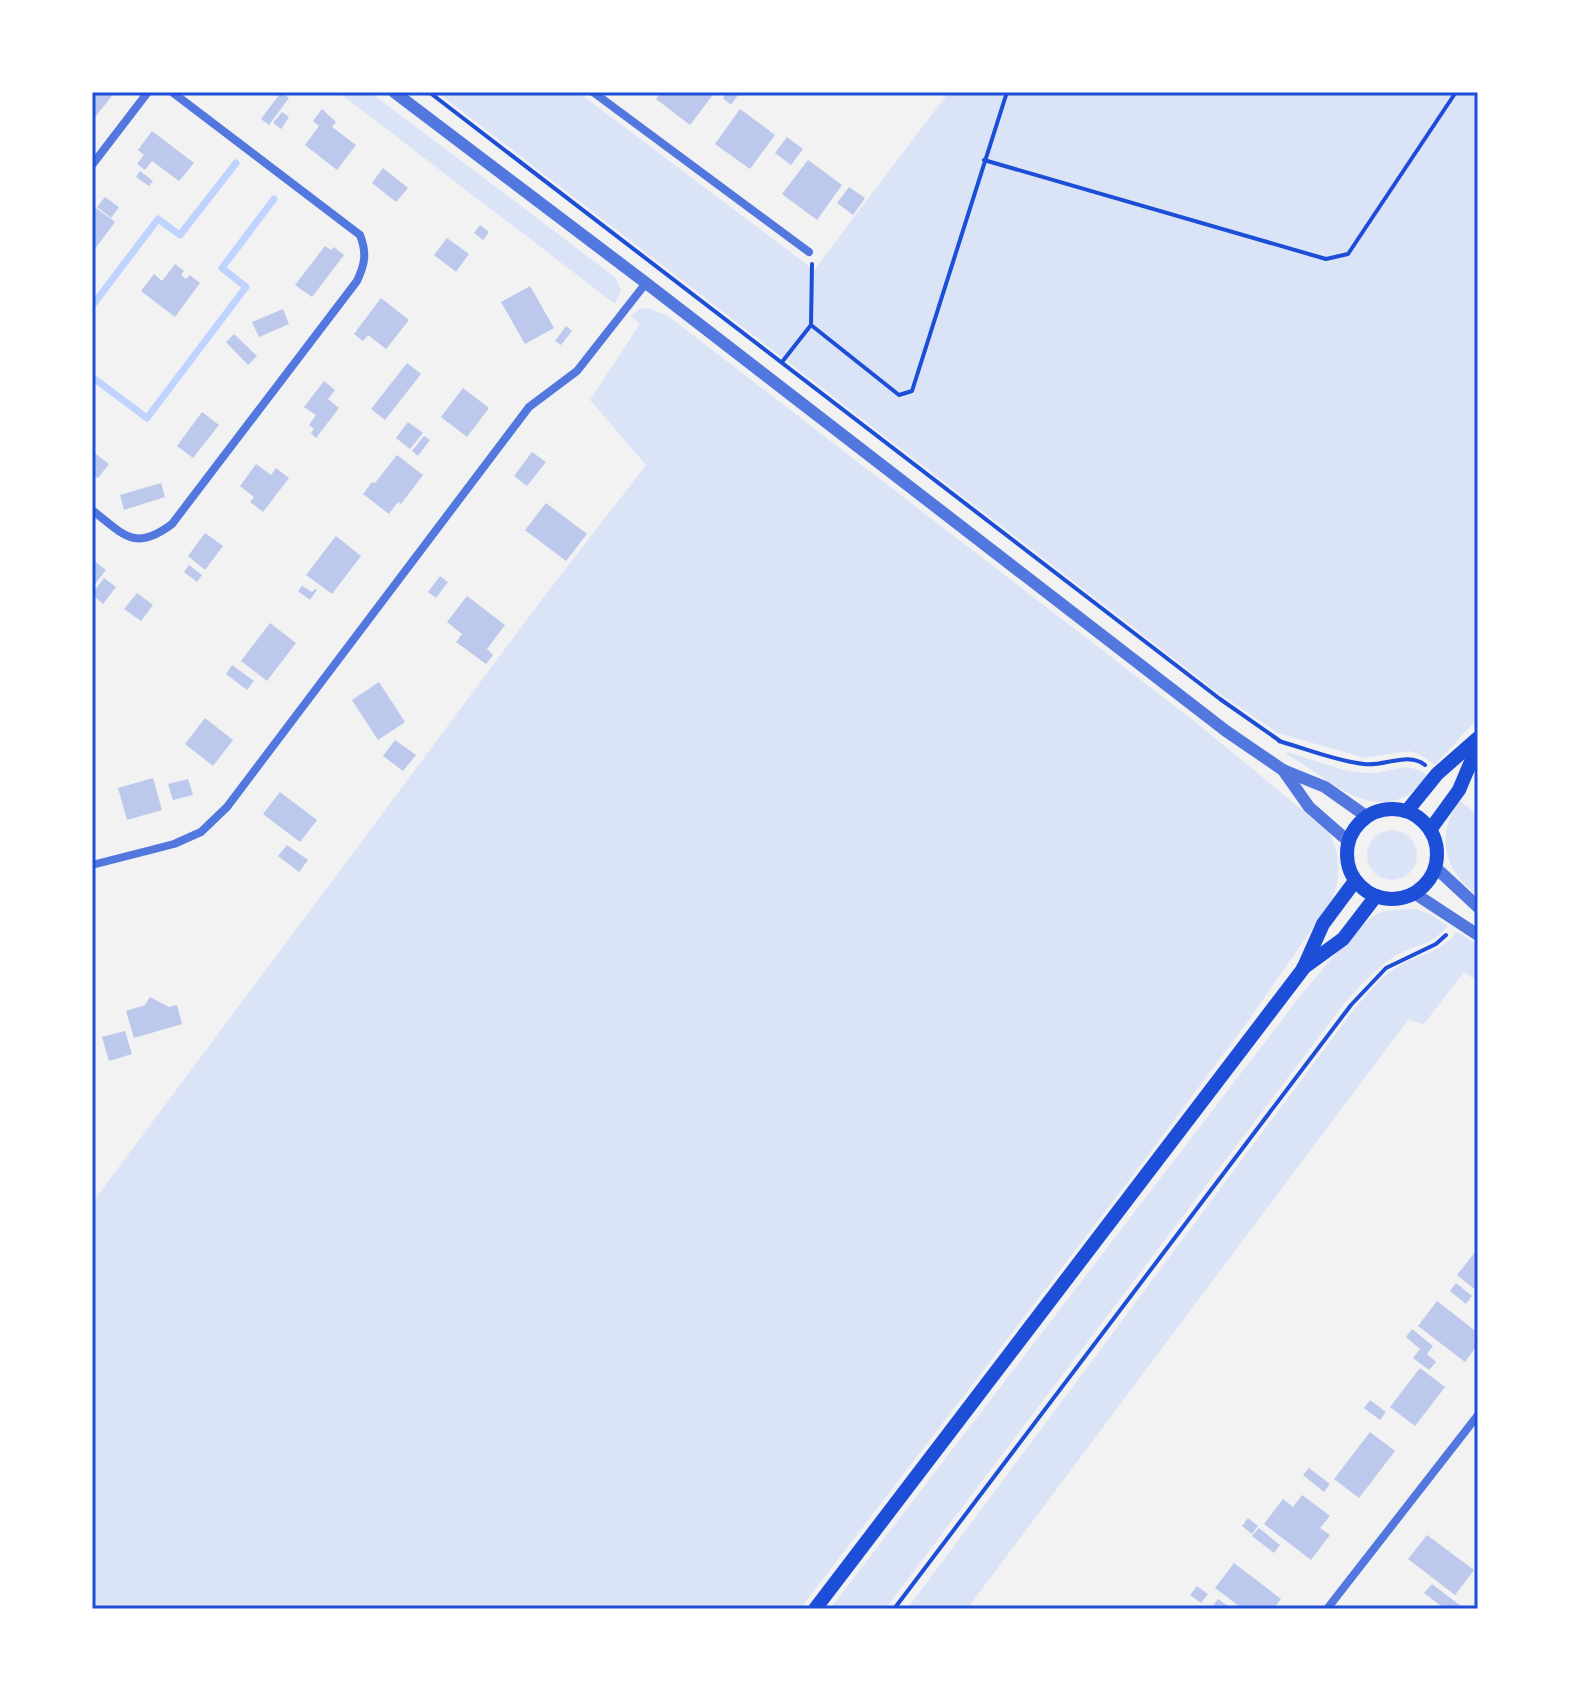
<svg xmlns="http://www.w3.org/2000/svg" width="1570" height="1701" font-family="Lora,serif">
	<rect width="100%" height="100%" fill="#f2f2f2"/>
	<g fill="#dbe4f7">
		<polygon points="338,92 370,92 616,278 621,290 615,304"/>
		<polygon points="437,92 578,92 814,270 949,92 1478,92 1478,718 1435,765 1421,755 1409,751 1365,758 1278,733 1221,695"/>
		<path d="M 648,308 L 668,316 L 1193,720 L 1329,832 C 1341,855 1341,876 1332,900 L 1246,1024 L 1130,1179 L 800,1609 L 92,1609 L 92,1203 L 543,598 L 646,465 L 590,400 L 640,324 L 631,316 L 640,309 Z"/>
		<path d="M 1288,752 C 1313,759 1342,773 1368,773 C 1394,774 1404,758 1428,776 C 1381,835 1333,780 1286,754 Z"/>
		<path d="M 1460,801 L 1478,815 L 1478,887 L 1474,893 C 1444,869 1435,833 1460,801 Z"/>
		<circle cx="1392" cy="855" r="25"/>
		<path d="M 1417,909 L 1430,914 L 1448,926 C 1428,949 1417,942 1394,957 C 1374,969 1358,988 1343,1005 L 885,1609 L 830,1609 L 1301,995 C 1318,976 1359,922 1379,913 C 1391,908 1404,910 1417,909 Z"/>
		<path d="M 1457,932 L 1478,945 L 1478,982 L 1464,972 L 1424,1024 L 1408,1020 L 967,1609 L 907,1609 L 1355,1008 C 1369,992 1383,974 1402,964 C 1425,953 1439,953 1457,932 Z"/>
	</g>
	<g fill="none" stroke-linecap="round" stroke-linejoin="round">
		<g stroke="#bfd3fe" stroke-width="7">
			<polyline points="92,306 158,219 180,235 236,163"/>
			<polyline points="92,377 147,418 246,287 222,268 274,199"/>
		</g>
	</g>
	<g fill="#bdc9ec">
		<polygon points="92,92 115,92 92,121"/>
		<polygon points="281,92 289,98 269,125 261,119"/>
		<polygon points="661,92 715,92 690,125 656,99"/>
		<polygon points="727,92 740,92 731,105 723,98"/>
		<polygon points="322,109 336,122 332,127 356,145 337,170 305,145 319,126 313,121"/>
		<polygon points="740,109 775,135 750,169 715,144"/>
		<polygon points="282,112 289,117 281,129 273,123"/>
		<polygon points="152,131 194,163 179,181 152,161 145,170 137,164 144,155 138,150"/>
		<polygon points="787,137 803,149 791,165 775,153"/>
		<polygon points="808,160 842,185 817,220 782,194"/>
		<polygon points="383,168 408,188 396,202 372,183"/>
		<polygon points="140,171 153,181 149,186 136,177"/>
		<polygon points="849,187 865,198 853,215 837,203"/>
		<polygon points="105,197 119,207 111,218 97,207"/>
		<polygon points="96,208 115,222 92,253 92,214"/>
		<polygon points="480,225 489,232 483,240 474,233"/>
		<polygon points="447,238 469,254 456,272 434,255"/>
		<polygon points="325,246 331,250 334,247 344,255 312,297 295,285"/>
		<polygon points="175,264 184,271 181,275 186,279 190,275 200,283 175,317 141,291 154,274 162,281"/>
		<polygon points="530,286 554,328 525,344 501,302"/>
		<polygon points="381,298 409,320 386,349 368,335 363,341 354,334"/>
		<polygon points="283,309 289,324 259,337 252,322"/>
		<polygon points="566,326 572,331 561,345 555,341"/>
		<polygon points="234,334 257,356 248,365 226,342"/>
		<polygon points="407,363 421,374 385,420 371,409"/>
		<polygon points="324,381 335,390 328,399 339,408 316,438 311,433 314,429 309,425 316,415 304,407"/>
		<polygon points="463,388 489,408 467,437 441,417"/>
		<polygon points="202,412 219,425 193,458 177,446"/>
		<polygon points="408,422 423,433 410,449 396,438"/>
		<polygon points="424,436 430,440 418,456 412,451"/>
		<polygon points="92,451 109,464 98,478 95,477 92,480"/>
		<polygon points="532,452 546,462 527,486 514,476"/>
		<polygon points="397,455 423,475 401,504 398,502 389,514 363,494 372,482 375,483"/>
		<polygon points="256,464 271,475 276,468 289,478 263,512 250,502 254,497 240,486"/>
		<polygon points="161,483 165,497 124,510 120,495"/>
		<polygon points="546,503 587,534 566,561 525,530"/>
		<polygon points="205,533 223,546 205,570 188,556"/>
		<polygon points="336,536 361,556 332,594 306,575"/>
		<polygon points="92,559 106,570 92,588"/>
		<polygon points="189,565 202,575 197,582 184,572"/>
		<polygon points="440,576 448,582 436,598 428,592"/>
		<polygon points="104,578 116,587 103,604 92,594"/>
		<polygon points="302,586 312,592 315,589 317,590 310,600 298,591"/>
		<polygon points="137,593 153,605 141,621 124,609"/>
		<polygon points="467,596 505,625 487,649 493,655 486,664 456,642 462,634 447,622"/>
		<polygon points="270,623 296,643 267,681 241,661"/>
		<polygon points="232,665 254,681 247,690 226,674"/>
		<polygon points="379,682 405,722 378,740 352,700"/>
		<polygon points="205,718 233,740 213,766 185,744"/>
		<polygon points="395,740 416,755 403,771 383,756"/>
		<polygon points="153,778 162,810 127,820 118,788"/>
		<polygon points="188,779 193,795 173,800 168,784"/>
		<polygon points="280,792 317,820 300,842 263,814"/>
		<polygon points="287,845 308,860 299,872 278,856"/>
		<polygon points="150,997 169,1007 177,1005 182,1024 134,1038 126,1011 145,1005"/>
		<polygon points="125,1031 132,1054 109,1061 102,1037"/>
		<polygon points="1476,1251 1478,1252 1478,1292 1457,1275"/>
		<polygon points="1456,1283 1472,1296 1466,1304 1450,1291"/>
		<polygon points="1437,1301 1478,1333 1478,1344 1465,1362 1418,1326"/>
		<polygon points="1412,1329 1433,1346 1427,1354 1436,1362 1429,1370 1413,1358 1420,1349 1406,1337"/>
		<polygon points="1420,1368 1445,1387 1415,1426 1390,1407"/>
		<polygon points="1370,1400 1386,1412 1380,1420 1364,1408"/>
		<polygon points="1370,1432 1395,1451 1359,1498 1334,1479"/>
		<polygon points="1309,1468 1330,1484 1324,1492 1303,1475"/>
		<polygon points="1302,1495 1330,1516 1320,1528 1330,1535 1311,1560 1264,1524 1283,1499 1293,1507"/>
		<polygon points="1248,1518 1258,1526 1252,1534 1242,1526"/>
		<polygon points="1259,1528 1280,1545 1274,1553 1252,1536"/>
		<polygon points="1427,1535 1474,1570 1455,1595 1408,1559"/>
		<polygon points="1234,1563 1281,1599 1273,1609 1243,1609 1215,1588"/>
		<polygon points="1432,1584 1465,1609 1445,1609 1424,1593"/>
		<polygon points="1197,1586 1208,1594 1201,1603 1190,1595"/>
		<polygon points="1218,1599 1232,1609 1215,1609 1212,1607"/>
	</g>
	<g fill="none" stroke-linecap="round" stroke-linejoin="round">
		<g stroke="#1d4ed8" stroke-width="4">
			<polyline points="429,92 1220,699 1280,741"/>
			<polyline points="984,160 1326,259 1348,254 1456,92"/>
			<polyline points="811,325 812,264"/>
			<polyline points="782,362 811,325 899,395 912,391 1007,92"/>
			<path d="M 1279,741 C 1307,749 1336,761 1364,764 C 1384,767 1408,751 1425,765"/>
			<polyline points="894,1609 1351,1005 1386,968 1436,944 1446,935"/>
		</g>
		<g stroke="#5277de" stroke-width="8">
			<polyline points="593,92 809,252"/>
			<polyline points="92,165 148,92"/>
			<path d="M 92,510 C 124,535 135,552 172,524 L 357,281 C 365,264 367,253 360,235 L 172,92"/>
			<polyline points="92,865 174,844 201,832 227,807 529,407 577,371 646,283"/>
			<polyline points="1327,1609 1478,1415"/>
		</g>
		<g stroke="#5277de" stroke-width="12">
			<polyline points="394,92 646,283 1226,731 1283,770 1325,787 1366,816"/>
			<polyline points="1283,770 1309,807 1348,841"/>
			<polyline points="1435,867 1478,907"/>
			<polyline points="1414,893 1478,935"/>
		</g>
		<g stroke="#1d4ed8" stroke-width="14">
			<circle cx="1392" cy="854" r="45"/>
			<polyline points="1407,811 1437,774 1478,738"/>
			<polyline points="1430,830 1459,790 1478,745"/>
			<polyline points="1303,968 1343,939 1376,896"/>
			<polyline points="815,1609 1303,969 1323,924 1355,881"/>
		</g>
	</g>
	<rect width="1570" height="1701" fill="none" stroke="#ffffff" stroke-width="188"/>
	<rect x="94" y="94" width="1382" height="1513" fill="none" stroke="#1d4ed8" stroke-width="3"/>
</svg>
